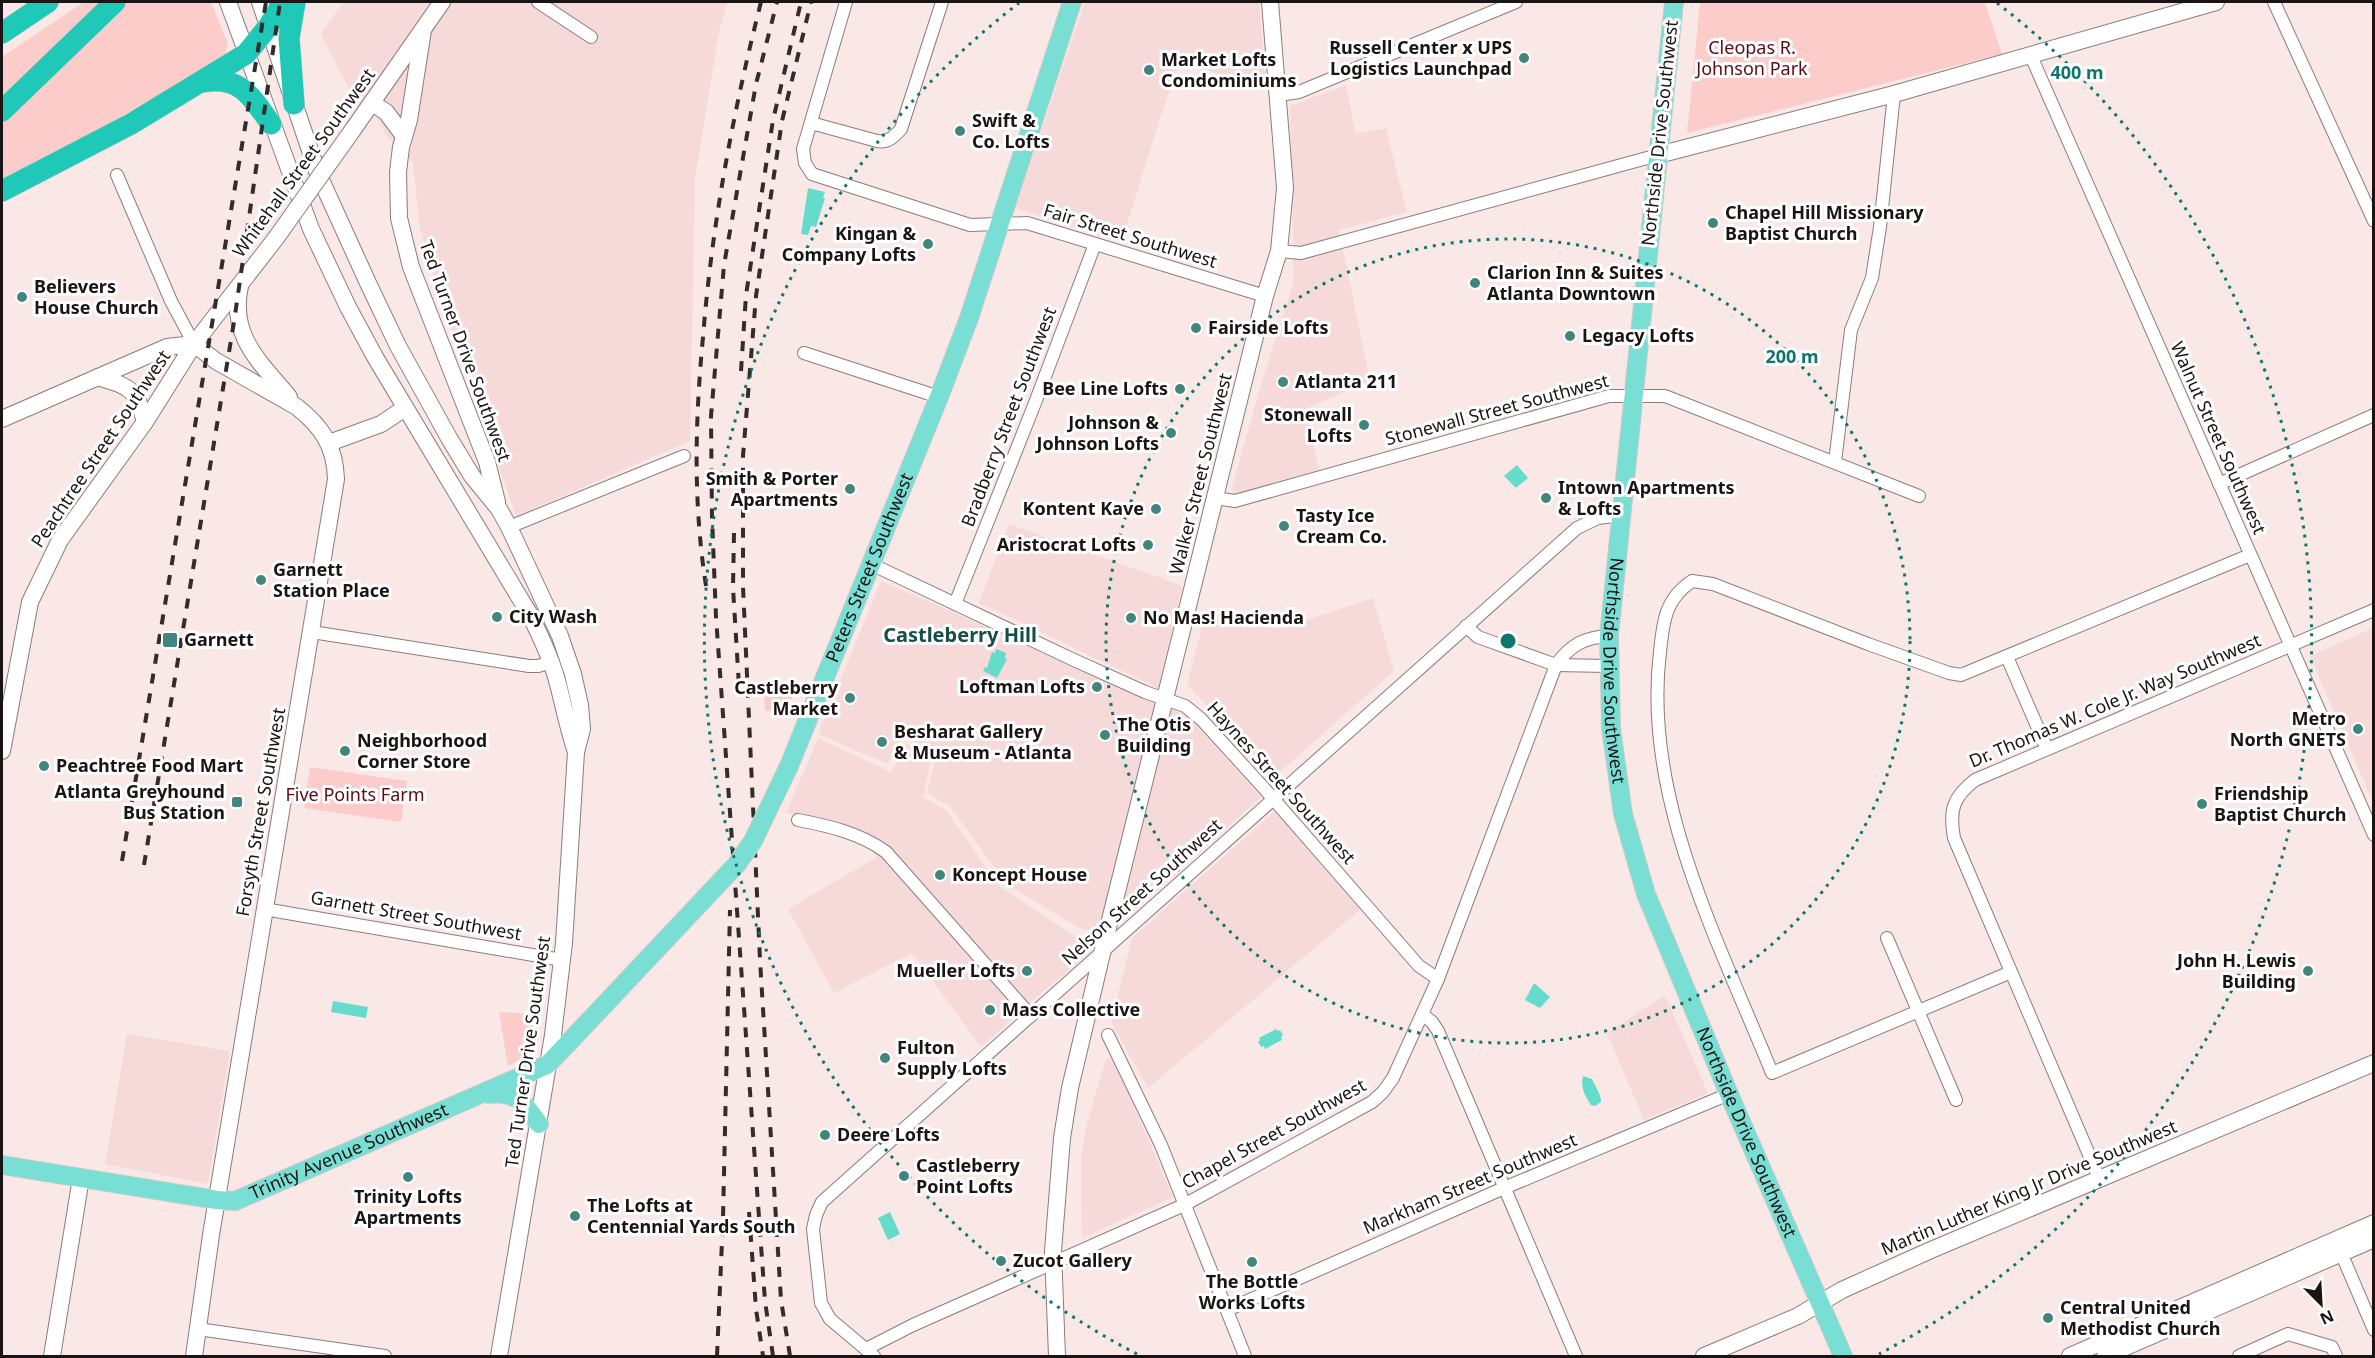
<svg xmlns="http://www.w3.org/2000/svg" width="2375" height="1358" font-family="'Noto Sans',sans-serif">
	<rect width="100%" height="100%" fill="#fae8e7"/>
	<g fill="#f5dad9">
		<polygon points="343,2 433,2 358,107 321,34"/>
		<polygon points="452,2 728,2 719,31 695,178 690,441 516,516 444,309 420,229 413,163 388,137 374,114"/>
		<polygon points="1085,2 1259,2 1266,85 1179,64 1161,115 1121,243 1015,208"/>
		<polygon points="1346,85 1356,134 1386,128 1407,212 1339,230 1370,381 1305,409 1320,473 1235,495 1232,487 1263,378 1294,281 1290,106"/>
		<polygon points="1009,524 1183,586 1158,688 979,603"/>
		<polygon points="881,581 1078,666 1189,717 1259,795 1262,796 1138,907 1085,931 1006,884 950,806 927,793 937,753 901,735 888,764 818,734"/>
		<polygon points="1373,598 1394,671 1273,778 1187,684 1206,612 1279,629"/>
		<polygon points="2373,628 2373,802 2310,656"/>
		<polygon points="818,738 891,772 906,744 932,757 923,797 946,810 999,886 1082,941 1092,951 1028,1004 981,1047 912,953 834,993 788,909 877,857 852,829 786,813"/>
		<polygon points="1275,811 1360,910 1148,1088 1111,1022 1132,938"/>
		<polygon points="1665,995 1708,1093 1644,1120 1607,1033"/>
		<polygon points="127,1034 230,1051 208,1184 105,1164"/>
		<polygon points="1113,1058 1173,1197 1082,1238 1081,1157 1086,1127 1106,1059"/>
	</g>
	<g fill="#fcccca">
		<polygon points="84,2 101,2 2,97 2,57"/>
		<polygon points="128,2 211,2 228,44 225,52 228,55 125,114 82,143 2,182 2,122"/>
		<polygon points="1700,2 1985,2 2002,54 1687,133"/>
		<polygon points="797,686 787,709 765,711 764,688"/>
		<polygon points="310,767 407,781 401,822 304,808"/>
		<polygon points="499,1012 533,1014 531,1054 508,1066"/>
	</g>
	<g fill="#65dbcb">
		<polygon points="808,188 825,192 823,198 825,198 816,227 811,226 808,235 801,234"/>
		<polygon points="1517,465 1528,478 1516,488 1504,476"/>
		<polygon points="996,649 1006,653 1005,658 1007,659 997,678 983,671 985,667 987,668 992,652 995,653"/>
		<polygon points="1534,983 1550,997 1540,1008 1525,1000"/>
		<polygon points="333,1001 368,1007 366,1018 331,1012"/>
		<polygon points="1276,1029 1278,1031 1280,1030 1283,1035 1281,1037 1282,1040 1265,1049 1264,1046 1261,1047 1258,1042 1260,1040 1259,1038"/>
		<path d="M 1583,1076 L 1592,1079 C 1594,1084 1602,1096 1601,1102 L 1595,1106 L 1591,1105 C 1585,1097 1580,1085 1583,1076 Z"/>
		<polygon points="890,1212 900,1234 888,1240 878,1218"/>
	</g>
	<g fill="none" stroke-linecap="round" stroke-linejoin="round">
		<defs>
			<g id="street">
				<polyline points="538,2 591,37"/>
				<polyline points="846,2 803,149 805,163 812,174 970,225 1027,223 1265,296"/>
				<polyline points="2274,2 2374,221"/>
				<polyline points="2031,56 2374,835"/>
				<polyline points="1279,95 1299,92 1516,2"/>
				<path d="M 811,123 L 877,141 C 888,143 894,137 901,129 L 942,2"/>
				<polyline points="117,175 171,301 194,344"/>
				<polyline points="1279,251 1301,253 1658,155"/>
				<polyline points="804,353 939,397"/>
				<polyline points="1835,462 1851,330 1872,278 1880,227 1894,94"/>
				<polyline points="2219,484 2374,415"/>
				<polyline points="1215,498 1235,501 1609,396 1665,396 1919,496"/>
				<polyline points="509,527 684,456"/>
				<polyline points="871,564 1074,660 1145,692 1185,706 1201,719 1262,786 1419,966 1438,979"/>
				<polyline points="955,604 1035,403 1095,244"/>
				<polyline points="1466,626 1478,637 1556,665 1608,666"/>
				<polyline points="312,632 529,666 538,666 551,662"/>
				<polyline points="2007,657 2047,749"/>
				<path d="M 798,820 C 829,826 860,833 886,852 L 1031,1016"/>
				<polyline points="264,909 562,960"/>
				<polyline points="1887,938 1956,1100"/>
				<path d="M 2011,972 L 1772,1073 C 1719,942 1642,797 1660,652 C 1663,622 1665,599 1692,581 L 1713,584 L 1868,644 L 1949,673 L 1961,675 L 2250,555"/>
				<polyline points="1423,1015 1432,1022 1438,1031 1576,1356"/>
				<polyline points="1108,1035 1161,1145 1245,1356"/>
				<path d="M 2099,1178 L 1954,838 C 1949,810 1953,797 1975,780 L 2374,610"/>
				<polyline points="2339,1248 2374,1330"/>
				<polyline points="1227,1310 1504,1188 1729,1094"/>
				<polyline points="198,1329 385,1356"/>
				<path d="M 866,1349 L 913,1325 L 1184,1205 L 1372,1102 L 1383,1092 L 1393,1078 L 1438,979 L 1556,665 C 1570,645 1585,637 1609,636"/>
				<polyline points="874,1356 830,1319 821,1303 813,1229 816,1215 822,1202 1577,528 1598,518 1621,515"/>
				<polyline points="2239,1356 2288,1334 2332,1347 2336,1356"/>
			</g>
			<g id="secondary">
				<path d="M 228,2 L 311,229 L 348,307 L 375,357 L 530,615 C 541,637 552,660 558,684 C 564,707 568,729 576,752"/>
				<polyline points="260,2 317,171 368,283 398,346 449,438 472,476 499,509 509,527 560,636 573,674 580,705 582,729 576,752 564,943 553,1035 499,1356"/>
				<polyline points="423,30 409,120 401,147 398,172 399,218 411,267 487,462 497,502"/>
				<polyline points="372,103 386,112 404,136"/>
				<polyline points="352,131 442,2"/>
				<polyline points="1658,155 1894,94 2216,2"/>
				<path d="M 240,286 C 229,336 260,362 289,397"/>
				<path d="M 194,344 L 216,361 L 297,407 C 322,427 335,446 336,479 L 211,1235 L 194,1356"/>
				<path d="M 98,377 C 130,387 136,388 145,422"/>
				<polyline points="2,419 167,347 194,344"/>
				<polyline points="329,443 381,424 405,408"/>
				<polyline points="2,751 30,602 60,540 145,422 194,344 276,238"/>
				<polyline points="52,1356 81,1178"/>
				<polyline points="1057,1356 1053,1251 1062,1138 1070,1088 1109,924 1265,296 1279,251 1285,188 1270,2"/>
				<polyline points="1704,1356 1798,1316 1842,1290 1931,1250 2374,1063"/>
				<polyline points="2070,1356 2374,1223"/>
				<polyline points="2105,1356 2374,1239"/>
			</g>
			<g id="primary">
				<path id="s1" d="M 1674,2 L 1609,636 L 1611,728 L 1623,814 L 1646,894 L 1729,1094 L 1843,1356"/>
				<path id="s2" d="M 789,766 L 939,397 L 969,318 L 1072,2"/>
				<path d="M 489,1094 C 517,1091 524,1103 539,1124"/>
				<path id="s3" d="M 2,1165 L 217,1200 L 235,1201 L 547,1065 L 572,1039"/>
			</g>
			<g id="highway">
				<polyline points="2,33 48,2"/>
				<path d="M 203,82 C 240,75 252,97 271,124"/>
				<polyline points="294,104 289,38 295,2"/>
				<polyline points="2,111 115,2"/>
				<polyline points="2,191 131,124 246,54 268,27 283,2"/>
			</g>
		</defs>
		<use href="#street" stroke="#8c7c7b" stroke-width="14"/>
		<use href="#secondary" stroke="#8c7c7b" stroke-width="18"/>
		<use href="#primary" stroke="#cdcbcb" stroke-width="20"/>
		<use href="#highway" stroke="#cdcbcb" stroke-width="22"/>
		<use href="#street" stroke="#fff" stroke-width="12"/>
		<use href="#secondary" stroke="#fff" stroke-width="16"/>
		<use href="#primary" stroke="#79dfd4" stroke-width="18"/>
		<use href="#highway" stroke="#20c9b7" stroke-width="21"/>
		<g stroke="#332c2c" stroke-width="4" stroke-dasharray="10 10" stroke-linecap="butt">
			<polyline points="741,371 746,295 773,120 801,2"/>
			<polyline points="734,533 733,588 739,686"/>
			<path d="M 706,586 C 693,502 695,422 703,337 C 712,224 733,112 761,2"/>
			<polyline points="122,861 266,2"/>
			<polyline points="144,865 234,322 280,2"/>
			<polyline points="749,1212 756,1309 763,1356"/>
			<polyline points="717,1356 723,1218 730,910"/>
			<polyline points="773,1356 765,1301 716,617 712,517 711,416 724,265 756,84 777,2"/>
			<polyline points="790,1356 781,1300 760,960 743,587 743,456 756,296 782,121 811,2"/>
		</g>
		<defs>
			<polyline id="secondary-bridge" points="276,238 352,131"/>
			<polyline id="primary-bridge" points="572,1039 737,864 753,841 789,766"/>
		</defs>
		<use href="#secondary-bridge" stroke="#8c7c7b" stroke-width="18" stroke-linecap="butt"/>
		<use href="#primary-bridge" stroke="#cdcbcb" stroke-width="20" stroke-linecap="butt"/>
		<use href="#secondary-bridge" stroke="#fff" stroke-width="16"/>
		<use href="#primary-bridge" stroke="#79dfd4" stroke-width="18"/>
	</g>
	<g fill="none" stroke="#0f766e" stroke-width="3" stroke-dasharray="3 6">
		<circle cx="1508" cy="641" r="402"/>
		<path d="M1137 1354A804 804 0 0 1 1019 3M1997 3A804 804 0 0 1 1879 1354"/>
	</g>
	<g fill="#41867d" stroke="#fff" stroke-width="2">
		<circle cx="1524" cy="58" r="6"/>
		<circle cx="1149" cy="70" r="6"/>
		<circle cx="960" cy="131" r="6"/>
		<circle cx="1713" cy="223" r="6"/>
		<circle cx="928" cy="244" r="6"/>
		<circle cx="1475" cy="283" r="6"/>
		<circle cx="22" cy="297" r="6"/>
		<circle cx="1196" cy="328" r="6"/>
		<circle cx="1570" cy="336" r="6"/>
		<circle cx="1283" cy="382" r="6"/>
		<circle cx="1180" cy="389" r="6"/>
		<circle cx="1364" cy="425" r="6"/>
		<circle cx="1171" cy="433" r="6"/>
		<circle cx="850" cy="489" r="6"/>
		<circle cx="1546" cy="498" r="6"/>
		<circle cx="1156" cy="509" r="6"/>
		<circle cx="1284" cy="526" r="6"/>
		<circle cx="1148" cy="545" r="6"/>
		<circle cx="261" cy="580" r="6"/>
		<circle cx="497" cy="617" r="6"/>
		<circle cx="1131" cy="618" r="6"/>
		<rect x="162" y="632" width="16" height="16" rx="3"/>
		<circle cx="1097" cy="687" r="6"/>
		<circle cx="850" cy="698" r="6"/>
		<circle cx="2358" cy="729" r="6"/>
		<circle cx="1105" cy="735" r="6"/>
		<circle cx="882" cy="742" r="6"/>
		<circle cx="345" cy="751" r="6"/>
		<circle cx="44" cy="766" r="6"/>
		<rect x="231" y="796" width="12" height="12" rx="3"/>
		<circle cx="2202" cy="804" r="6"/>
		<circle cx="940" cy="875" r="6"/>
		<circle cx="1027" cy="971" r="6"/>
		<circle cx="2308" cy="971" r="6"/>
		<circle cx="990" cy="1010" r="6"/>
		<circle cx="885" cy="1058" r="6"/>
		<circle cx="825" cy="1135" r="6"/>
		<circle cx="904" cy="1176" r="6"/>
		<circle cx="408" cy="1177" r="6"/>
		<circle cx="575" cy="1216" r="6"/>
		<circle cx="1001" cy="1261" r="6"/>
		<circle cx="1252" cy="1262" r="6"/>
		<circle cx="2048" cy="1318" r="6"/>
	</g>
	<g text-anchor="middle" stroke-width="6" stroke-linejoin="round" paint-order="stroke">
		<g font-size="18" font-weight="bold" fill="#1a1414" stroke="#fff" text-anchor="start">
			<text x="1512" y="54" text-anchor="end">Russell Center x UPS<tspan x="1512" dy="21">Logistics Launchpad</tspan></text>
			<text x="1161" y="66">Market Lofts<tspan x="1161" dy="21">Condominiums</tspan></text>
			<text x="972" y="127">Swift &amp;<tspan x="972" dy="21">Co. Lofts</tspan></text>
			<text x="1725" y="219">Chapel Hill Missionary<tspan x="1725" dy="21">Baptist Church</tspan></text>
			<text x="916" y="240" text-anchor="end">Kingan &amp;<tspan x="916" dy="21">Company Lofts</tspan></text>
			<text x="1487" y="279">Clarion Inn &amp; Suites<tspan x="1487" dy="21">Atlanta Downtown</tspan></text>
			<text x="34" y="293">Believers<tspan x="34" dy="21">House Church</tspan></text>
			<text x="1208" y="334">Fairside Lofts</text>
			<text x="1582" y="342">Legacy Lofts</text>
			<text x="1295" y="388">Atlanta 211</text>
			<text x="1168" y="395" text-anchor="end">Bee Line Lofts</text>
			<text x="1352" y="421" text-anchor="end">Stonewall<tspan x="1352" dy="21">Lofts</tspan></text>
			<text x="1159" y="429" text-anchor="end">Johnson &amp;<tspan x="1159" dy="21">Johnson Lofts</tspan></text>
			<text x="838" y="485" text-anchor="end">Smith &amp; Porter<tspan x="838" dy="21">Apartments</tspan></text>
			<text x="1558" y="494">Intown Apartments<tspan x="1558" dy="21">&amp; Lofts</tspan></text>
			<text x="1144" y="515" text-anchor="end">Kontent Kave</text>
			<text x="1296" y="522">Tasty Ice<tspan x="1296" dy="21">Cream Co.</tspan></text>
			<text x="1136" y="551" text-anchor="end">Aristocrat Lofts</text>
			<text x="273" y="576">Garnett<tspan x="273" dy="21">Station Place</tspan></text>
			<text x="509" y="623">City Wash</text>
			<text x="1143" y="624">No Mas! Hacienda</text>
			<text x="184" y="646">Garnett</text>
			<text x="1085" y="693" text-anchor="end">Loftman Lofts</text>
			<text x="838" y="694" text-anchor="end">Castleberry<tspan x="838" dy="21">Market</tspan></text>
			<text x="2346" y="725" text-anchor="end">Metro<tspan x="2346" dy="21">North GNETS</tspan></text>
			<text x="1117" y="731">The Otis<tspan x="1117" dy="21">Building</tspan></text>
			<text x="894" y="738">Besharat Gallery<tspan x="894" dy="21">&amp; Museum - Atlanta</tspan></text>
			<text x="357" y="747">Neighborhood<tspan x="357" dy="21">Corner Store</tspan></text>
			<text x="56" y="772">Peachtree Food Mart</text>
			<text x="225" y="798" text-anchor="end">Atlanta Greyhound<tspan x="225" dy="21">Bus Station</tspan></text>
			<text x="2214" y="800">Friendship<tspan x="2214" dy="21">Baptist Church</tspan></text>
			<text x="952" y="881">Koncept House</text>
			<text x="2296" y="967" text-anchor="end">John H. Lewis<tspan x="2296" dy="21">Building</tspan></text>
			<text x="1015" y="977" text-anchor="end">Mueller Lofts</text>
			<text x="1002" y="1016">Mass Collective</text>
			<text x="897" y="1054">Fulton<tspan x="897" dy="21">Supply Lofts</tspan></text>
			<text x="837" y="1141">Deere Lofts</text>
			<text x="916" y="1172">Castleberry<tspan x="916" dy="21">Point Lofts</tspan></text>
			<text x="408" y="1203" text-anchor="middle">Trinity Lofts<tspan x="408" dy="21">Apartments</tspan></text>
			<text x="587" y="1212">The Lofts at<tspan x="587" dy="21">Centennial Yards South</tspan></text>
			<text x="1013" y="1267">Zucot Gallery</text>
			<text x="1252" y="1288" text-anchor="middle">The Bottle<tspan x="1252" dy="21">Works Lofts</tspan></text>
			<text x="2060" y="1314">Central United<tspan x="2060" dy="21">Methodist Church</tspan></text>
		</g>
		<g font-size="18" fill="#5b0a14" stroke="#fff">
			<text x="1752" y="54">Cleopas R.<tspan x="1752" dy="21">Johnson Park</tspan></text>
			<text x="355" y="801">Five Points Farm</text>
		</g>
		<g font-size="18" fill="#1a1414" stroke="#fff">
			<text transform="translate(1660 133) rotate(-84)" y="6">Northside Drive Southwest</text>
			<text transform="translate(304 163) rotate(-54)" y="6">Whitehall Street Southwest</text>
			<text transform="translate(1130 236) rotate(17)" y="6">Fair Street Southwest</text>
			<text transform="translate(465 351) rotate(70)" y="6">Ted Turner Drive Southwest</text>
			<text transform="translate(1497 410) rotate(-15)" y="6">Stonewall Street Southwest</text>
			<text transform="translate(1009 417) rotate(-69)" y="6">Bradberry Street Southwest</text>
			<text transform="translate(2218 438) rotate(66)" y="6">Walnut Street Southwest</text>
			<text transform="translate(101 449) rotate(-56)" y="6">Peachtree Street Southwest</text>
			<text transform="translate(1201 474) rotate(-76)" y="6">Walker Street Southwest</text>
			<text dy="6" stroke="none"><textPath href="#s2" startOffset="214">Peters Street Southwest</textPath></text>
			<text dy="6" stroke="none"><textPath href="#s1" startOffset="672">Northside Drive Southwest</textPath></text>
			<text transform="translate(2115 701) rotate(-23)" y="6">Dr. Thomas W. Cole Jr. Way Southwest</text>
			<text transform="translate(1281 783) rotate(48)" y="6">Haynes Street Southwest</text>
			<text transform="translate(261 812) rotate(-80)" y="6">Forsyth Street Southwest</text>
			<text transform="translate(1142 892) rotate(-42)" y="6">Nelson Street Southwest</text>
			<text transform="translate(416 916) rotate(10)" y="6">Garnett Street Southwest</text>
			<text transform="translate(528 1052) rotate(-82)" y="6">Ted Turner Drive Southwest</text>
			<text dy="6" stroke="none"><textPath href="#s1" startOffset="1158">Northside Drive Southwest</textPath></text>
			<text transform="translate(1274 1134) rotate(-29)" y="6">Chapel Street Southwest</text>
			<text dy="6" stroke="none"><textPath href="#s3" startOffset="360">Trinity Avenue Southwest</textPath></text>
			<text transform="translate(1470 1184) rotate(-23)" y="6">Markham Street Southwest</text>
			<text transform="translate(2029 1188) rotate(-23)" y="6">Martin Luther King Jr Drive Southwest</text>
		</g>
		<g font-size="20" font-weight="bold" fill="#134e47" stroke="#fff">
			<text x="960" y="642">Castleberry Hill</text>
		</g>
	</g>
	<circle cx="1508" cy="641" r="9" fill="#0f766e" stroke="#fff" stroke-width="3"/>
	<g font-size="18" text-anchor="middle" font-weight="bold" fill="#0f766e" stroke="#fff" stroke-width="6" stroke-linejoin="round" paint-order="stroke">
		<text x="2077" y="79">400 m</text>
		<text x="1792" y="363">200 m</text>
	</g>
	<rect width="2375" height="1358" fill="none" stroke="#1a1414" stroke-width="6"/>
	<g transform="translate(2321 1304) rotate(156)" stroke="#ffffff" stroke-width="4.5" paint-order="stroke">
	<path d="M0-4.5L10 22L0 15L-10 22Z" fill="#1a1414"/>
	<text y="-9" font-size="16" font-weight="bold" text-anchor="middle" fill="#1a1414">N</text>
	</g>
</svg>
